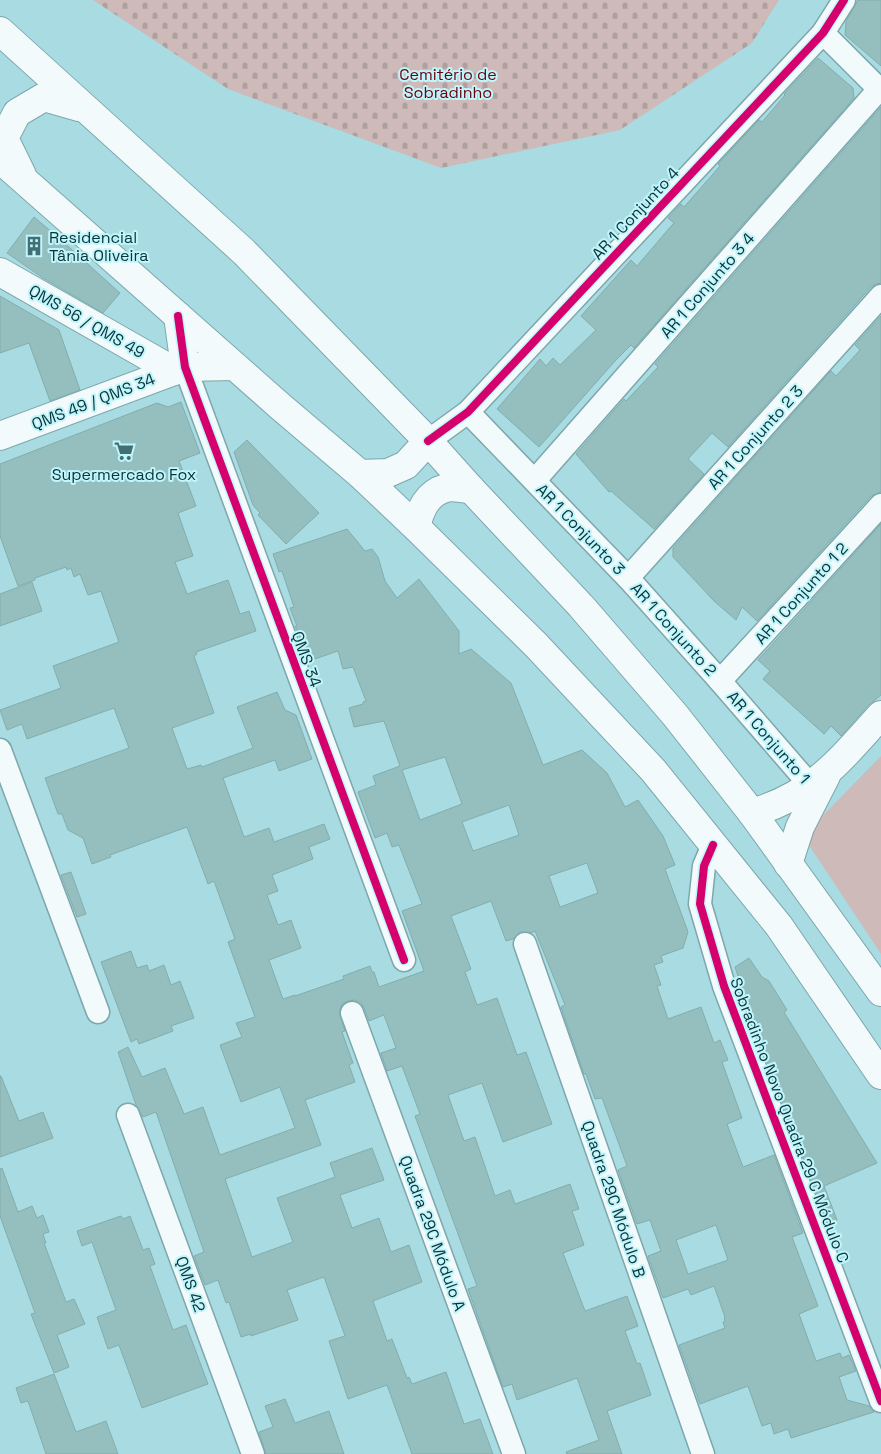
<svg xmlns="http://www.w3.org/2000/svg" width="881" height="1454" font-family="'Space Grotesk',sans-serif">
	<defs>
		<pattern id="cemetery-stones" width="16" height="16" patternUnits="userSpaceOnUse" patternTransform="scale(1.25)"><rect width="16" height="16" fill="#cdbab9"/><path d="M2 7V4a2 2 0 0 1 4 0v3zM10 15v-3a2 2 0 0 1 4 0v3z" fill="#afa0a0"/></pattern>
	</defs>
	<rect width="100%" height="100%" fill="#a8dce2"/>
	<polygon fill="url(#cemetery-stones)" points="93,0 779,0 752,43 620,130 441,168 228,89"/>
	<polygon fill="#cdbab9" points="881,756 881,954 803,836"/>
	<g fill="#95bfbf" stroke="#83adad" fill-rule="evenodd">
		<polygon points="858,0 881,0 881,66 845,35 846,21"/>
		<polygon points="818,58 853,88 854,98 634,348 631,345 615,361 539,447 497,409 540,359 546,366 553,358 560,365 596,330 581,316 631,260 637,266 672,225 674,223 668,218 681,204 684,207 720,166 718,164 759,120 762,122 785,95 784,94"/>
		<polygon points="881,107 881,283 876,284 871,287 728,447 712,433 688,459 704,474 654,529 611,491 609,492 576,454 624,399 626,401 658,367 655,364"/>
		<polygon points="34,217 60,239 120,293 103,313 43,278 7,253"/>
		<polygon points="0,296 59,330 80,390 50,401 29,343 0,353"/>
		<polygon points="881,316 881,492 871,496 757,621 742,607 736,620 714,601 673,557 673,548 831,371 836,376 860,350 855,345"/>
		<path d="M 181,402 L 200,453 L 179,461 L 196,506 L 178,513 L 193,556 L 175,562 L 187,594 L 228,580 L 240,614 L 249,611 L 256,631 L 196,652 L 197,654 L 194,656 L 214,713 L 172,728 L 187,769 L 201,765 L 202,767 L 253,748 L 237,707 L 277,692 L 285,710 L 296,715 L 312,759 L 279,771 L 275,760 L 223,778 L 244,837 L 269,828 L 274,842 L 324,824 L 330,839 L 309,847 L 313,859 L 272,875 L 278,891 L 267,895 L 278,925 L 291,920 L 301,948 L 269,960 L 283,999 L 295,995 L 295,996 L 344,979 L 343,976 L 370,966 L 372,972 L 374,972 L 379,987 L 424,971 L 402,911 L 422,904 L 399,845 L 392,847 L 387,833 L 375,838 L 358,792 L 376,785 L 373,776 L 400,766 L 384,721 L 354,727 L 349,708 L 363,704 L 363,702 L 366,701 L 353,667 L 343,669 L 338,651 L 309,661 L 295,626 L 297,626 L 290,608 L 294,607 L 282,571 L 279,572 L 273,554 L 347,529 L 365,551 L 372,549 L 378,557 L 385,581 L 397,598 L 419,579 L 459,631 L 459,654 L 471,649 L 511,683 L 543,765 L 582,750 L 607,773 L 625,807 L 638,800 L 663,836 L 675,865 L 665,869 L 688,932 L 683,948 L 661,956 L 663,962 L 654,965 L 661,985 L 657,986 L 668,1019 L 701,1007 L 714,1043 L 720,1040 L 728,1060 L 722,1062 L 742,1118 L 727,1124 L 743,1167 L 774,1155 L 803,1233 L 792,1237 L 818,1306 L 799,1314 L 816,1361 L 840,1353 L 842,1358 L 849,1355 L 856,1371 L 839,1377 L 847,1400 L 869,1406 L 874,1412 L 791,1438 L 788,1429 L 774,1434 L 771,1423 L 762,1426 L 748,1386 L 700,1404 L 679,1345 L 725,1328 L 723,1322 L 725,1321 L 724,1318 L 725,1317 L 714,1286 L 691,1295 L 688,1289 L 663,1298 L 648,1256 L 661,1251 L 650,1220 L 637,1224 L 618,1170 L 627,1166 L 602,1098 L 595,1099 L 586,1074 L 584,1074 L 561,1007 L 565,1005 L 535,931 L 531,933 L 520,932 L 513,939 L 506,941 L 491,901 L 451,916 L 471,969 L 465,972 L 477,1005 L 497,998 L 517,1055 L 526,1052 L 552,1124 L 503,1142 L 482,1083 L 448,1095 L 464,1141 L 475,1137 L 495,1196 L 510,1190 L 515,1204 L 570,1184 L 579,1209 L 572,1211 L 584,1245 L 563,1253 L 585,1311 L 627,1296 L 638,1326 L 625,1331 L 637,1364 L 640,1363 L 651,1395 L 607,1411 L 622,1454 L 567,1454 L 566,1452 L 599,1440 L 577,1378 L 517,1400 L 512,1384 L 503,1387 L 468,1289 L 477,1286 L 415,1116 L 420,1114 L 402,1066 L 387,1071 L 381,1053 L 396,1048 L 384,1015 L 369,1021 L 364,1008 L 361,1003 L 355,1000 L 348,1001 L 342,1004 L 339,1011 L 345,1031 L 342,1032 L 353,1063 L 349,1065 L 355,1082 L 305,1100 L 321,1145 L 225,1179 L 252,1257 L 293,1242 L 277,1198 L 335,1177 L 330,1163 L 372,1148 L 384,1180 L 340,1195 L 352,1228 L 379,1218 L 391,1252 L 409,1245 L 422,1282 L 373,1301 L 387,1341 L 392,1339 L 407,1378 L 409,1377 L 412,1384 L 446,1372 L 464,1424 L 480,1419 L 493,1454 L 412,1454 L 387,1385 L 348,1399 L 329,1341 L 345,1336 L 324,1277 L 287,1290 L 298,1320 L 251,1336 L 251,1334 L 241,1337 L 229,1302 L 226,1303 L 218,1280 L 205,1285 L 194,1256 L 204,1252 L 156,1112 L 143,1117 L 136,1105 L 118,1052 L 128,1047 L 142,1077 L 165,1068 L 184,1114 L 203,1107 L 220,1155 L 295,1128 L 280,1087 L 241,1102 L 220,1045 L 242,1037 L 236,1023 L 255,1017 L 228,942 L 235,939 L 214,881 L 208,884 L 187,827 L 110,855 L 111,857 L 92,864 L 83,838 L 68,830 L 62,814 L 58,814 L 45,778 L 129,748 L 114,708 L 27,739 L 22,724 L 7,730 L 0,710 L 61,688 L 53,666 L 119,642 L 101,591 L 88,595 L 80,574 L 74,577 L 71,568 L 67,570 L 66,567 L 35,578 L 35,580 L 18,586 L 0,536 L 0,464 L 157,403 L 168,407 ZM 445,757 L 462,804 L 420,820 L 402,770 ZM 509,805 L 519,835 L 473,851 L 462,822 ZM 587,863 L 598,893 L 560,907 L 549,876 ZM 716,1225 L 728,1260 L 688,1274 L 676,1240 Z"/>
		<polygon points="247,440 319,513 286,544 258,515 260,513 253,505 234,452"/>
		<polygon points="881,524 881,695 869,705 841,736 831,726 824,734 763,679 770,671 758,660"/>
		<polygon points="32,582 42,611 0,626 0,594"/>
		<polygon points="71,872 86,914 77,917 61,875"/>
		<polygon points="131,951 137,968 147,965 149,971 164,965 171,985 180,981 194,1018 171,1026 173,1031 139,1044 137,1039 131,1042 101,962"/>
		<polygon points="749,958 762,977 769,981 787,1010 784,1012 877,1163 824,1186 837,1220 828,1224 762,1048 735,967"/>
		<polygon points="0,1076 1,1076 19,1121 43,1112 53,1138 0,1157"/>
		<polygon points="2,1168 18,1212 32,1206 37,1218 43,1215 49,1232 43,1234 46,1243 44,1243 66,1302 74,1299 85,1324 57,1335 69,1367 54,1373 31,1314 35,1313 0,1216 0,1169"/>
		<polygon points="121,1216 123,1219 130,1216 143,1250 149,1248 155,1264 150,1266 173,1330 186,1325 208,1384 142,1408 119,1345 108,1349 97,1317 116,1310 92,1242 82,1246 77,1231"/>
		<polygon points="54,1374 76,1432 106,1421 118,1454 46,1454 28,1401 21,1403 16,1388"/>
		<polygon points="285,1399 295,1423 329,1411 344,1454 266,1454 259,1432 273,1427 265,1406"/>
	</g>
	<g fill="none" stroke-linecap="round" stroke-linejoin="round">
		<defs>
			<g id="minor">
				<polyline points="823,33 881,91"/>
				<polyline points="185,367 404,960"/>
				<polyline points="468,412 628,578 720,681 817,793"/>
				<polyline points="428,441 468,412 823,33 844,0"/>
				<polyline points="535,480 881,87"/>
				<polyline points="628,578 881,296"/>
				<polyline points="720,681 881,505"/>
				<polyline points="0,750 98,1012"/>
				<polyline points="713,845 704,866 700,904 724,986 881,1401"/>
				<polyline points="525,944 703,1454"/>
				<polyline points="352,1013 514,1454"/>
				<polyline points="128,1115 253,1454"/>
			</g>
			<g id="tertiary">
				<polyline points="0,272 174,371"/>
				<polyline points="178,316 185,367"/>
				<polyline points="0,436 185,367 234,366"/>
				<path d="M 752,813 C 815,794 839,761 881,715"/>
				<polyline points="788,864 800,827 826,776"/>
			</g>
			<g id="secondary">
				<polyline points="0,31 244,252 428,441 471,489 581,606 675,715 752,813 881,992"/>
				<polyline points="0,159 281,407 360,474 416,527 536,645 653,770 779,926 881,1075"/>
				<polyline points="22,175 4,138 17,113 44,97 79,107"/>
				<polyline points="360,474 388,473 406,465 428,441"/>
				<path d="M 416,527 C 420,510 427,493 446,488 C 453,486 463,489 471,489"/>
			</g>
		</defs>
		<use href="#minor" stroke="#7da7ac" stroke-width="25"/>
		<use href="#tertiary" stroke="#7da7ac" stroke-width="30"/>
		<use href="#secondary" stroke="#7da7ac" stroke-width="30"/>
		<use href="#minor" stroke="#f2fafb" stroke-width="22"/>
		<use href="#tertiary" stroke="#f2fafb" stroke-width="28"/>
		<use href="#secondary" stroke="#f2fafb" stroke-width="28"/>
		<defs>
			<g id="cycleway">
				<polyline points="178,316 185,367 404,960"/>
				<polyline points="428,441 468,412 823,33 844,0"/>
				<polyline points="713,845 704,866 700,904 724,986 881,1401"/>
			</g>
		</defs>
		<use href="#cycleway" stroke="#c0f5fc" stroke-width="11"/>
		<use href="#cycleway" stroke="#d6006c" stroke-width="8"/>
	</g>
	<defs>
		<symbol id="building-bare" viewBox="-9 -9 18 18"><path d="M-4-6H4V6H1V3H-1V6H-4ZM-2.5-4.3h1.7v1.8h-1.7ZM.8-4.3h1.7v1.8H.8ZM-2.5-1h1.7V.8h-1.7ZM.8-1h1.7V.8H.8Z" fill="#416f74" stroke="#c0f5fc" stroke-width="2.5" paint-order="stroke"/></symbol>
		<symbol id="supermarket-bare" viewBox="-9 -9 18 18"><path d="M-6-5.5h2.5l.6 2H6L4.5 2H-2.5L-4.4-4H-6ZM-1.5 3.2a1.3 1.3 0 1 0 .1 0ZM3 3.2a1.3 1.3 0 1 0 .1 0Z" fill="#416f74" stroke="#c0f5fc" stroke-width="2.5" paint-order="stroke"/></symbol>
	</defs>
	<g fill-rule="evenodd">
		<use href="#building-bare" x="20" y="232" width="28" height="28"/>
		<use href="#supermarket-bare" x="110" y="437" width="28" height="28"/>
	</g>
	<g text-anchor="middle" stroke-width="4" stroke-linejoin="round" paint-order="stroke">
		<g font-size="16" fill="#6b000a" stroke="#c0f5fc">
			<text x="448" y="80">Cemitério de<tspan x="448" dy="18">Sobradinho</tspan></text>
		</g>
		<g font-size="16" fill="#093438" stroke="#c0f5fc">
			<text transform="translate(635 213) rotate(-47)" y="6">AR 1 Conjunto 4</text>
			<text transform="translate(707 285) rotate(-49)" y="6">AR 1 Conjunto 3 4</text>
			<text transform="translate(87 321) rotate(30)" y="6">QMS 56 / QMS 49</text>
			<text transform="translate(93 401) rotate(-21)" y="6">QMS 49 / QMS 34</text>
			<text transform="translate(755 437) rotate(-48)" y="6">AR 1 Conjunto 2 3</text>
			<text transform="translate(581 529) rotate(46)" y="6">AR 1 Conjunto 3</text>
			<text transform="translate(801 593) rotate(-48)" y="6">AR 1 Conjunto 1 2</text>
			<text transform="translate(674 629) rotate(48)" y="6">AR 1 Conjunto 2</text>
			<text transform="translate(307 659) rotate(70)" y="6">QMS 34</text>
			<text transform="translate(769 737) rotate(49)" y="6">AR 1 Conjunto 1</text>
			<text transform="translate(790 1120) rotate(69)" y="6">Sobradinho Novo Quadra 29 C Módulo C</text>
			<text transform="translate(614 1199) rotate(71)" y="6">Quadra 29C Módulo B</text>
			<text transform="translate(433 1233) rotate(70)" y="6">Quadra 29C Módulo A</text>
			<text transform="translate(191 1284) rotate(70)" y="6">QMS 42</text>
		</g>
		<g font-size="16" fill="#093438" stroke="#c0f5fc" text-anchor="start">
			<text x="49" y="243">Residencial<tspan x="49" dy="18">Tânia Oliveira</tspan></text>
			<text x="124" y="480" text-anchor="middle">Supermercado Fox</text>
		</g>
	</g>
</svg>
